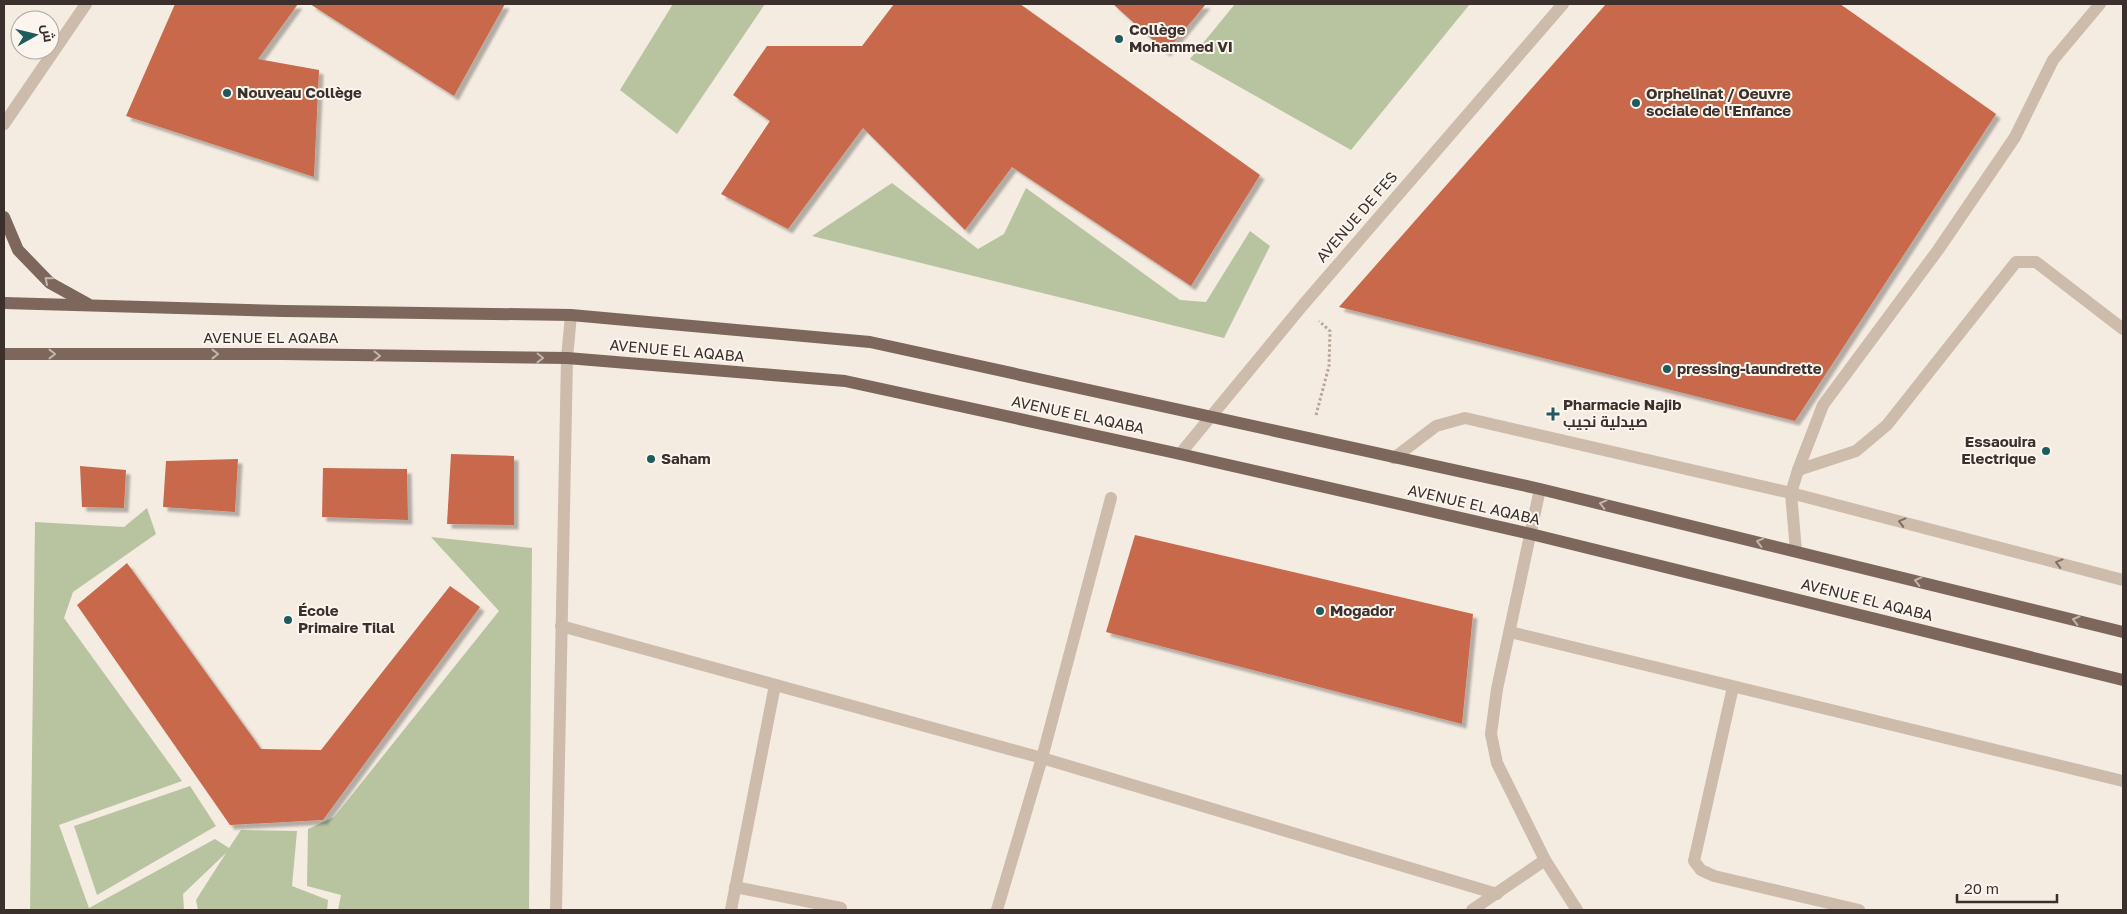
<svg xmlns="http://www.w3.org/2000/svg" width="2127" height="914" font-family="'Golos Text',Cairo,sans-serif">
	<defs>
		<filter id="shadow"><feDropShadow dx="4.5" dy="4.5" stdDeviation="1" flood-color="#0004"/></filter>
	</defs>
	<rect width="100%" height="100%" fill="#f4ebe1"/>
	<g fill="#b8c4a0">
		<polygon points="673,4 765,4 677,134 620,90"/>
		<polygon points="1235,4 1470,4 1351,150 1190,59"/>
		<polygon points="892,183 978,249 1004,234 1026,188 1180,300 1206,302 1250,231 1270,246 1224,338 812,236"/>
		<polygon points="147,508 156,534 73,592 64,618 182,781 59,825 89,908 215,839 229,848 241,830 297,831 292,886 328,900 327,910 198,910 196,900 226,853 183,894 184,910 30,910 35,522 124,527"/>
		<polygon points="431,537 532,548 529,910 338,910 341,895 307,886 308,829 334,817 499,611"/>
		<polygon points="190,786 216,826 97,895 74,826"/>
	</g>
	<g fill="#c8694b" filter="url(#shadow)">
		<polygon points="175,4 298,4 258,59 319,70 314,177 126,116"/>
		<polygon points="310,4 505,4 454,96"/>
		<polygon points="894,4 1020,4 1260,175 1191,286 1012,167 965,230 863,128 788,229 721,194 770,121 733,95 767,46 862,46"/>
		<polygon points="1113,4 1206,4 1166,52"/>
		<polygon points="1606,4 1840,4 1996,114 1795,421 1339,307"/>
		<polygon points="451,454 514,456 514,525 447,524"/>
		<polygon points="238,459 235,512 163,507 166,461"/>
		<polygon points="80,466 126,470 124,508 82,507"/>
		<polygon points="323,468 407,469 408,520 322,517"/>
		<polygon points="1135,535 1473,614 1462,724 1106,632"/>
		<polygon points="127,563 261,749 321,750 450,586 480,607 323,820 230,825 77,605"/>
	</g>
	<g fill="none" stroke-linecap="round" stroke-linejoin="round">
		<polyline stroke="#b9a596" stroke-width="3" stroke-dasharray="2.5 2.5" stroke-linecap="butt" points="1316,415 1329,366 1330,331 1319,321"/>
		<g stroke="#cdbbac" stroke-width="12">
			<polyline points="4,124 86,4"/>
			<polyline points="1180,454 1303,305 1563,4"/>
			<polyline points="1394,458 1436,426 1465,418 1791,493 2123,580"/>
			<polyline points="1798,470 1856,451 1887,425 2016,262 2036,262 2123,329"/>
			<polyline points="1540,489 1497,689 1491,734 1497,763 1545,860 1577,910"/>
			<polyline points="1796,551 1791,493 1798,470 1823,405 1938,250 2015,137 2053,60 2100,4"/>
			<polyline points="561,626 1042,758 1497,894"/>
			<polyline points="1510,632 2123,781"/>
			<polyline points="1733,687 1694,861 1701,870 1714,876 1859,910"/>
			<polyline points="735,887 841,908"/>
			<polyline points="556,910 567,358 571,315"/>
			<polyline points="731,910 775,685"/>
			<polyline points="997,910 1042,758 1111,498"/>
			<polyline points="1472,910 1545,860"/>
		</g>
		<g stroke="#7d675c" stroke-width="12">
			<polyline points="4,217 18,250 50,283 88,304"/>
			<polyline points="4,303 284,311 571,315 870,342 1540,489 2123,632"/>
			<polyline points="4,354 283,354 567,358 845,381 1180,454 1531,534 2123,680"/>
		</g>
	</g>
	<defs><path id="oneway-chevron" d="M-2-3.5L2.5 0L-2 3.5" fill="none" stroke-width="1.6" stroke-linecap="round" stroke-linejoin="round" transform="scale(1.25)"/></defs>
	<g stroke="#c2b5ac">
		<use href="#oneway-chevron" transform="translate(48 280) rotate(-139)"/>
		<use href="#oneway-chevron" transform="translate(52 354)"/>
		<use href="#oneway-chevron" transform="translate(215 354)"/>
		<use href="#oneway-chevron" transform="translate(377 356) rotate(1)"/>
		<use href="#oneway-chevron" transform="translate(540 358) rotate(1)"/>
		<use href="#oneway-chevron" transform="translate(1603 504) rotate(-166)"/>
		<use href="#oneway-chevron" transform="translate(1760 542) rotate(-166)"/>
		<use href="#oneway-chevron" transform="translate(1918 581) rotate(-166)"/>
		<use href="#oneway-chevron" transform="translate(2076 620) rotate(-166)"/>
	</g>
	<g stroke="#7d6f65">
		<use href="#oneway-chevron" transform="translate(1902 522) rotate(-165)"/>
		<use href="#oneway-chevron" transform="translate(2059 563) rotate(-165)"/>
	</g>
	<g fill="#1f5a5e" stroke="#fbf5ee" stroke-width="2">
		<circle cx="1119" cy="39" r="5"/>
		<circle cx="227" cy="93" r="5"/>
		<circle cx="1636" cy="103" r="5"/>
		<circle cx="1667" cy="369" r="5"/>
		<path d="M1550.5 406.5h5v5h5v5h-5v5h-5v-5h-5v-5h5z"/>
		<circle cx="2046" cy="451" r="5"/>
		<circle cx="651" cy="459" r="5"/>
		<circle cx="1320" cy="611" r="5"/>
		<circle cx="288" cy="620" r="5"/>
	</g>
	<g text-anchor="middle" stroke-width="4" stroke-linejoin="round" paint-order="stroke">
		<g font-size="15" font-weight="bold" fill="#3b302b" stroke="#fbf5ee" text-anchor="start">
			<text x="1129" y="35">Collège<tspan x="1129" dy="17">Mohammed VI</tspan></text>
			<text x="237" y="98">Nouveau Collège</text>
			<text x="1646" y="99">Orphelinat / Oeuvre<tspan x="1646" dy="17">sociale de l'Enfance</tspan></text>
			<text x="1677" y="374">pressing-laundrette</text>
			<text x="1563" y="410">Pharmacie Najib<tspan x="1563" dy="17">صيدلية نجيب</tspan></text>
			<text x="2036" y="447" text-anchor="end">Essaouira<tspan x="2036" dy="17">Electrique</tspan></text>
			<text x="661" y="464">Saham</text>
			<text x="298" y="616">École<tspan x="298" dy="17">Primaire Tilal</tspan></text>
			<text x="1330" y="616">Mogador</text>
		</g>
		<g font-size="15" fill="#3b302b" stroke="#fbf5ee">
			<text transform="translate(1357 217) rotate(-49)" y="5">AVENUE DE FES</text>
			<text x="271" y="343">AVENUE EL AQABA</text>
			<text transform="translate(677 351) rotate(5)" y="5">AVENUE EL AQABA</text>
			<text transform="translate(1078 415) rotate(12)" y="5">AVENUE EL AQABA</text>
			<text transform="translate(1474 505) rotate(13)" y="5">AVENUE EL AQABA</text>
			<text transform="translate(1867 600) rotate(14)" y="5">AVENUE EL AQABA</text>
		</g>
	</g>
	<rect width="2127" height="914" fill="none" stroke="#3b302b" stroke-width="10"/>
	<g transform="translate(35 35) rotate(82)"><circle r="24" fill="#fbf5ee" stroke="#aea6a0"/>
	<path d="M0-4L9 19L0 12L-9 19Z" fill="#1f5a5e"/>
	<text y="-8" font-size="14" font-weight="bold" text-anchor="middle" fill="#3b302b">ش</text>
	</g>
	<path d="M1957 894v8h100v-8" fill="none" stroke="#3b302b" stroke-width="2.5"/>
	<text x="1964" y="894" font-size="15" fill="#3b302b" stroke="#fbf5ee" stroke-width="4" paint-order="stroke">20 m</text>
</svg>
